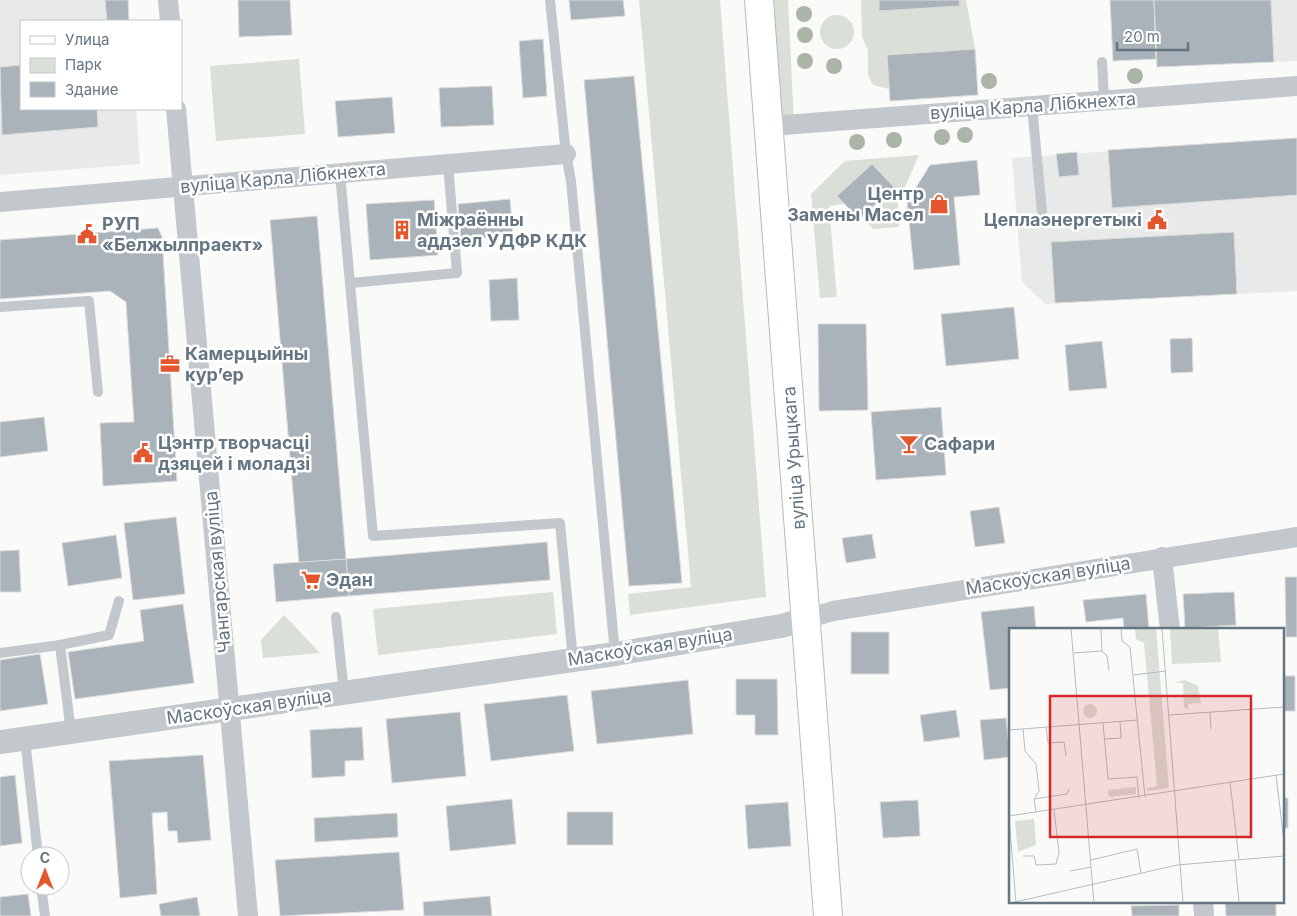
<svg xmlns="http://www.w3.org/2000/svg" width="1297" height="916" font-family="Inter,sans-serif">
	<rect width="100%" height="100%" fill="#fafaf8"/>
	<g fill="#e8e9e9">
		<polygon points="0,0 128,0 129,21 21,21 21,109 136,109 140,164 0,175"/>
		<polygon points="1154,0 1297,0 1297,61 1157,67"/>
		<polygon points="1297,138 1297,291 1045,304 1022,282 1012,158"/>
	</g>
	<g fill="#dadfd7">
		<polygon points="639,0 720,0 766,597 630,615 628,594 691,587"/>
		<polygon points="759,0 788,0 794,124 770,126"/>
		<polygon points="861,0 966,0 975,49 887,55 889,89 873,85 868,75 868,50 862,37"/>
		<circle cx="837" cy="32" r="17"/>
		<polygon points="299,59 305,134 216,141 210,66"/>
		<polygon points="919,155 898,203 899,227 873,229 862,216 893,187 872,164 838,196 845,204 829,206 837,297 820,298 811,194 845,161"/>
		<polygon points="553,592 557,634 378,655 373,609"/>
		<polygon points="284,615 320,653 263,658 261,640"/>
	</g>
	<g fill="#aab3b9" stroke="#dcdcda">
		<polygon points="105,0 128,0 129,21 107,21"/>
		<polygon points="238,0 290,0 292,35 239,37"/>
		<polygon points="569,0 623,0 625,16 571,20"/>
		<polygon points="879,0 959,0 960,6 879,11"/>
		<polygon points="1110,0 1154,0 1156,59 1113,61"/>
		<polygon points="1154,0 1271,0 1274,62 1157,67"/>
		<polygon points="543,39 547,96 523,98 519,41"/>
		<polygon points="975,49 978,95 890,101 887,55"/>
		<polygon points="21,65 21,109 97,109 98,127 2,135 0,67"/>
		<polygon points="634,76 682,583 629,586 584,80"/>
		<polygon points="492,86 494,125 441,127 439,88"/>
		<polygon points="392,97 395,133 338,137 335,101"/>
		<polygon points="1297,138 1297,195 1112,208 1108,150"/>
		<polygon points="1077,152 1079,175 1059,177 1056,154"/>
		<polygon points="977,160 980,195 954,197 960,265 914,270 907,202 930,165"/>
		<polygon points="872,164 894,187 859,219 837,196"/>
		<polygon points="510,199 513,235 461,240 458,204"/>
		<polygon points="434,200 438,255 370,260 366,204"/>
		<polygon points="317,216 346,559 299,563 270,220"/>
		<polygon points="158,228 162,237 177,481 103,486 100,423 134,422 126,302 110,291 0,299 0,240"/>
		<polygon points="1234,232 1237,294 1055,303 1051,242"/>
		<polygon points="517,278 519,320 491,321 489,280"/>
		<polygon points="1014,307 1019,359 946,366 941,314"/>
		<polygon points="818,324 866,324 868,410 819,411"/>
		<polygon points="1192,338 1193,372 1171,373 1170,339"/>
		<polygon points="1102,341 1107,388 1069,391 1065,345"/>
		<polygon points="941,407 946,475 876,480 871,412"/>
		<polygon points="44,417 48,451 0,457 0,422"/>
		<polygon points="999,507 1005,543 975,547 970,511"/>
		<polygon points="176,517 185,594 133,600 124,523"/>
		<polygon points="872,534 876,558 846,563 842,538"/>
		<polygon points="116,535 122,578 68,586 62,543"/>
		<polygon points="547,542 550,580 349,596 346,559"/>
		<polygon points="19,550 21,592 0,592 0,551"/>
		<polygon points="346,559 349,596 276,602 273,564"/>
		<polygon points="1285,577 1297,577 1297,637 1286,637"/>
		<polygon points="1234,592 1236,625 1185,628 1183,594"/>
		<polygon points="1146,594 1149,630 1124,630 1123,618 1086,622 1083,600"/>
		<polygon points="183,604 194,683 75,699 68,652 144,641 140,610"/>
		<polygon points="1034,606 1036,630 1011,630 1011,688 990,690 981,612"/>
		<rect x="851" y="632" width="38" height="42"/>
		<polygon points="40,654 48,704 0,711 0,660"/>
		<rect x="1283" y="676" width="12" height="35"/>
		<polygon points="736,679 777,679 778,735 755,735 755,715 736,715"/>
		<polygon points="688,680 693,734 597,744 591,691"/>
		<polygon points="567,695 574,751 491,761 484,704"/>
		<polygon points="956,710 960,737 924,742 920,715"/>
		<polygon points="460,712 466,776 392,783 386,719"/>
		<polygon points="1006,718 1010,757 984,760 980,720"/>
		<polygon points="362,727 364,760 345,761 345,776 312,778 310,730"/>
		<polygon points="203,755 211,840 178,843 177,831 168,831 167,812 152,813 157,894 120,898 109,761"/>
		<polygon points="15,775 22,843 0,846 0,777"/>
		<rect x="1283" y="798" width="5" height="30"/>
		<polygon points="512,799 516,844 450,851 446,806"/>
		<polygon points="918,800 920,836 883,838 880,802"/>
		<polygon points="788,802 791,846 748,849 745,805"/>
		<rect x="567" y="812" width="46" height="33"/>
		<polygon points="397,813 398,837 315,842 314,818"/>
		<polygon points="399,852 404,910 280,916 275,860"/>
		<polygon points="28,894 31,916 0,916 0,897"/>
		<polygon points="490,896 492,916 424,916 423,902"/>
		<polygon points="197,897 200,916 161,916 159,904"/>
		<polygon points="1225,902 1276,902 1276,916 1226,916"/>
		<polygon points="1179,905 1179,916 1132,916 1131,906"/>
	</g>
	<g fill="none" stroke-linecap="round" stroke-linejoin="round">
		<defs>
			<polyline id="primary" points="759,0 828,916"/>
		</defs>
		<use href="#primary" stroke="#b5babe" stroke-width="30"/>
		<g stroke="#c3c8cc" stroke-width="10">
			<polyline points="550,0 566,154 571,181 615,654"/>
			<polyline points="1102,62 1104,101"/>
			<polyline points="1032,106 1042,212"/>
			<polyline points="340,174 373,536 560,523 573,660"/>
			<polyline points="350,283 457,273 448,164"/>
			<polyline points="0,307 89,301 98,392"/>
			<polyline points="336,617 344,693"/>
			<polyline points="60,645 71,732"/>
			<polyline points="0,653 60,645 109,635 119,601"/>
			<polyline points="25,739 38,856"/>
			<polyline points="41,886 45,916"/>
		</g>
		<g stroke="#c3c8cc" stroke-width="20">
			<polyline points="168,0 170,21"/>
			<polyline points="176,109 248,916"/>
			<polyline points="770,126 1297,86"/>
			<polyline points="0,202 566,154"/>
			<polyline points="1162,557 1170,630"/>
			<polyline points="806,619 833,611 1297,537"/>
			<polyline points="1203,902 1204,916"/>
		</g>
		<polyline stroke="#c3c8cc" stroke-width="24" points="0,742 615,654 781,626 806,619"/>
		<use href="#primary" stroke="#fff" stroke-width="28"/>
	</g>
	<g fill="#aab4a7">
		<circle cx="804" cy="14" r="8"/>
		<circle cx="805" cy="35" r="8"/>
		<circle cx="805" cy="61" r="8"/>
		<circle cx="834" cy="66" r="8"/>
		<circle cx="1135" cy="76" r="8"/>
		<circle cx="989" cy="81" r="8"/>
		<circle cx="965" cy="135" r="8"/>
		<circle cx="942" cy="137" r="8"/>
		<circle cx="894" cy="140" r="8"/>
		<circle cx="857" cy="142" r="8"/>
	</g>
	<defs>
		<symbol id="shop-bare" viewBox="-9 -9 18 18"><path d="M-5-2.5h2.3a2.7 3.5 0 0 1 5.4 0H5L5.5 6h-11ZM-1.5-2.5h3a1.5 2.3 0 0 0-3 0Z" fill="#e4572e" stroke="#fff" stroke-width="2.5" paint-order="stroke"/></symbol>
		<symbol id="civic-bare" viewBox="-9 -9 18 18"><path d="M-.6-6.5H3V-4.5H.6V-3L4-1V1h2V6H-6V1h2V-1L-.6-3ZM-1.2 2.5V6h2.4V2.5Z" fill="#e4572e" stroke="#fff" stroke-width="2.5" paint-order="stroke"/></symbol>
		<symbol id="building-bare" viewBox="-9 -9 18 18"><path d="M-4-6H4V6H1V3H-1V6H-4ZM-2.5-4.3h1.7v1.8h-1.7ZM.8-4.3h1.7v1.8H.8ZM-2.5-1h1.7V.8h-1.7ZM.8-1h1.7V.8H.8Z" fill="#e4572e" stroke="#fff" stroke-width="2.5" paint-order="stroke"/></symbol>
		<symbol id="office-bare" viewBox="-9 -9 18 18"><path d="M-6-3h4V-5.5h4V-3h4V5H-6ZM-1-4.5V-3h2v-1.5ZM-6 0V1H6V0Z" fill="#e4572e" stroke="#fff" stroke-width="2.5" paint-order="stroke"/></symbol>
		<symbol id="bar-bare" viewBox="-9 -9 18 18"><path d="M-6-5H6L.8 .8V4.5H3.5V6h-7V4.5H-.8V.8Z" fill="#e4572e" stroke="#fff" stroke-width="2.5" paint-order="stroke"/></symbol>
		<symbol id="supermarket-bare" viewBox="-9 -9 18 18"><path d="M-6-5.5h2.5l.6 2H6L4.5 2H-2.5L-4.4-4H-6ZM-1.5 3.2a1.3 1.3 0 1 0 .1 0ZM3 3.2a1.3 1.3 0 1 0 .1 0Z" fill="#e4572e" stroke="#fff" stroke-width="2.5" paint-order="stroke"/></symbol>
	</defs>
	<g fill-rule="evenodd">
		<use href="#shop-bare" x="925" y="190" width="28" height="28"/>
		<use href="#civic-bare" x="1143" y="206" width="28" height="28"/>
		<use href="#building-bare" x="388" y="216" width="28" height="28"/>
		<use href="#civic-bare" x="73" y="220" width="28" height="28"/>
		<use href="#office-bare" x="156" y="350" width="28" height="28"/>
		<use href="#bar-bare" x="895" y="430" width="28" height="28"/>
		<use href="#civic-bare" x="129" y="439" width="28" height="28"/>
		<use href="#supermarket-bare" x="297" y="566" width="28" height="28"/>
	</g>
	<g text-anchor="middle" stroke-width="5" stroke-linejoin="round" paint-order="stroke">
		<g font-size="18" fill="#657683" stroke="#fff">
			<text transform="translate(1033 106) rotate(-4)" y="6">вуліца Карла Лібкнехта</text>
			<text transform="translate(283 178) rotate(-5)" y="6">вуліца Карла Лібкнехта</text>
			<text transform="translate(794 458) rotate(-94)" y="6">вуліца Урыцкага</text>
			<text transform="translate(218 572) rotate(-95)" y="6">Чангарская вуліца</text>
			<text transform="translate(1048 576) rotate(-9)" y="6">Маскоўская вуліца</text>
			<text transform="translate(650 647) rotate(-9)" y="6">Маскоўская вуліца</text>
			<text transform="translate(249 707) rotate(-8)" y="6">Маскоўская вуліца</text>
		</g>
		<g font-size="18" font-weight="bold" fill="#657683" stroke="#fff" text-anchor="start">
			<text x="924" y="200" text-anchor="end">Центр<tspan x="924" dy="21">Замены Масел</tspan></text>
			<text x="417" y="226">Міжраённы<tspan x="417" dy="21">аддзел УДФР КДК</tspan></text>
			<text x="1142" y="226" text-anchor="end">Цеплаэнергетыкі</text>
			<text x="102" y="230">РУП<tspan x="102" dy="21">«Белжылпраект»</tspan></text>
			<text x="185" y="360">Камерцыйны<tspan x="185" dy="21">курʼер</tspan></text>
			<text x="158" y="449">Цэнтр творчасці<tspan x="158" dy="21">дзяцей і моладзі</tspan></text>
			<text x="924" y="450">Сафари</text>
			<text x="326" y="586">Эдан</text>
		</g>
	</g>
	<g transform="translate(1009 628)">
		<rect width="275" height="275" fill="#fafaf8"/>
		<path d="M 126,0 L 147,0 L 160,160 L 139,163 L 138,160 L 148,158 L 135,15 L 127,11 ZM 161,0 L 209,0 L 212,34 L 163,36 ZM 176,52 L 189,58 L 192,75 L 179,76 L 179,82 L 175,79 L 174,55 L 165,55 ZM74 83a7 7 0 1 1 14 0a7 7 0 1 1-14 0ZM 127,159 L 127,166 L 100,169 L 99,162 ZM 25,191 L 27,217 L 9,224 L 6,193 Z" fill="#dadfd7"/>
		<path fill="none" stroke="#b5bdc2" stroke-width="1" d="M 62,0 L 85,275M 92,0 L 93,23 L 98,28 L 100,43M 112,0 L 113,13 L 121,19 L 136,169M 153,0 L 174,275M 64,25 L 93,23M 124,47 L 157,43M 201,84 L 202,101M 160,87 L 275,79M 94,95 L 99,151 L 128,149 L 130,170M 37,99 L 39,115 L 55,114 L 57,128M 14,101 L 16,123 L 27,136 L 30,163 L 25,171 L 27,184M 0,102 L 129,92M 96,111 L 112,110 L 111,93M 267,147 L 275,214M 221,154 L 230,231M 25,171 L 58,166 L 60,161M 0,188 L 275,146M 0,189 L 7,275M 14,228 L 25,228 L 27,237 L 47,236 L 50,225 L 45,182M 82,232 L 128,221 L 132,245M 226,232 L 230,275M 61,243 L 82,239M 2,275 L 168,237 L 275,228"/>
		<path fill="#d62828" fill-opacity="0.15" stroke="#d62828" stroke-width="2.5" d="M 41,68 L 242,68 L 242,209 L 41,209 Z"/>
		<rect width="275" height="275" fill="none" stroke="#657683" stroke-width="2.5"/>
	</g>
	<rect x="20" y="20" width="162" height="90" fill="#ffffff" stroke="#c1c8cd"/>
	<rect x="30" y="36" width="25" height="8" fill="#ffffff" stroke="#c1c8cd"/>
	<text x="65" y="45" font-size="15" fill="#657683">Улица</text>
	<rect x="30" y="58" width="25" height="15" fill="#dadfd7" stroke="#c1c8cd"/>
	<text x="65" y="70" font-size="15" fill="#657683">Парк</text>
	<rect x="30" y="82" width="25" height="15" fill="#aab3b9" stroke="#c1c8cd"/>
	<text x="65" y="95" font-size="15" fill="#657683">Здание</text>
	<g transform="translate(45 871)"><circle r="24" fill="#ffffff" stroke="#c1c8cd"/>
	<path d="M0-4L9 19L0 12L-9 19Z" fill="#e4572e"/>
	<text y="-8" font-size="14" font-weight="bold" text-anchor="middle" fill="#657683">С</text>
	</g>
	<path d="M1117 42v8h71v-8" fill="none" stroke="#657683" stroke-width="2.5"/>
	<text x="1124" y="42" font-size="15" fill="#657683" stroke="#ffffff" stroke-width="4" paint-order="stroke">20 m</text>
</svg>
